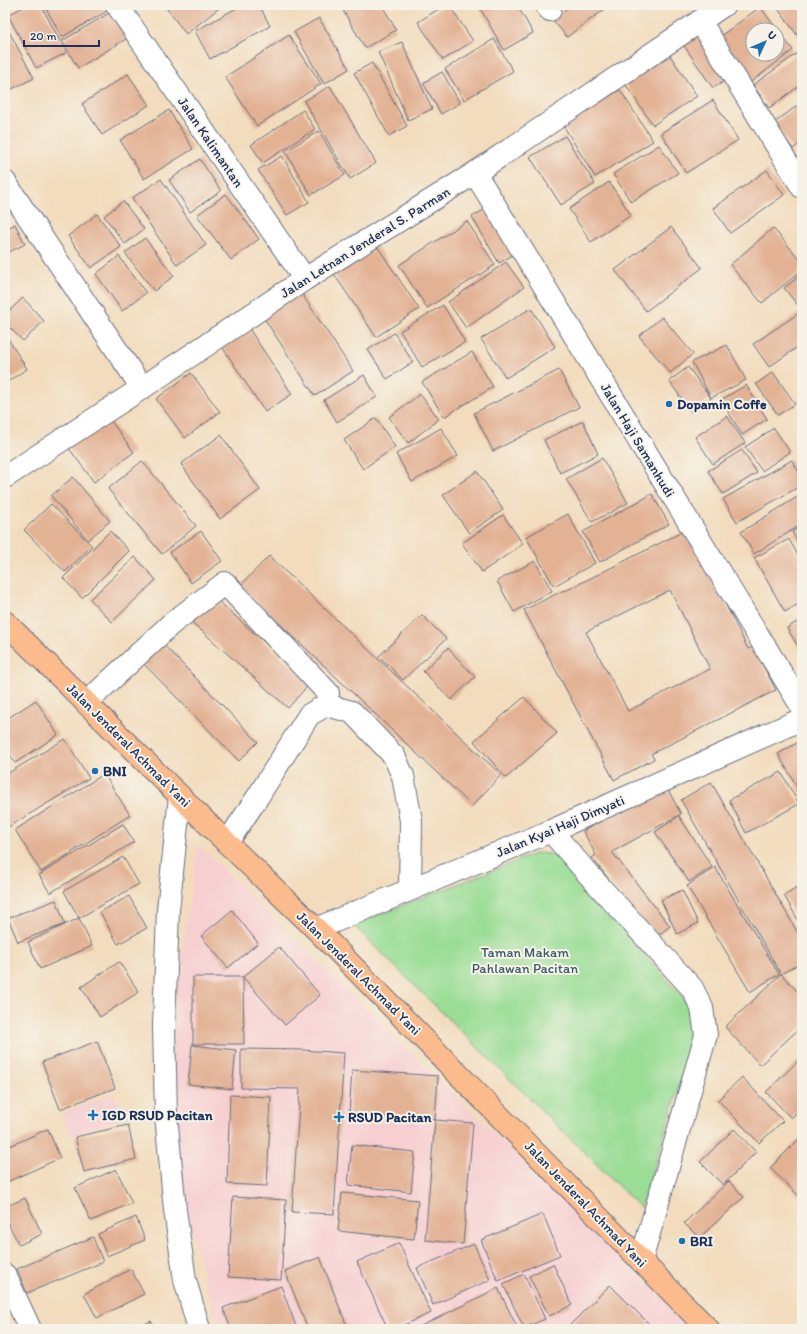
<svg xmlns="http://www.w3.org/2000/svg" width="807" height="1334" font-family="Itim,sans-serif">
	<rect width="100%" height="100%" fill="#f7f3e8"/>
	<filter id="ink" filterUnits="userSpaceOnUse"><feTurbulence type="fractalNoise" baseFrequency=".025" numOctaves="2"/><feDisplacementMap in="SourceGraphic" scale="8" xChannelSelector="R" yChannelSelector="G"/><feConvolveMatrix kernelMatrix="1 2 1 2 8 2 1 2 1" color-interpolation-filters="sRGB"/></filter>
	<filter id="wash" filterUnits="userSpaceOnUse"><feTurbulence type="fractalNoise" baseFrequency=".012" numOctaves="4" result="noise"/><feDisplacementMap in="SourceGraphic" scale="16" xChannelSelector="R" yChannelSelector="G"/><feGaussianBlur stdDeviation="0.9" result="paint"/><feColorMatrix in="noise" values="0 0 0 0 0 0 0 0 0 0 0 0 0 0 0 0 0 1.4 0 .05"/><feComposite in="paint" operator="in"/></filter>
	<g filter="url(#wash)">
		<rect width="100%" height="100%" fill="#f2dcbd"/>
		<g fill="#f7cfd1">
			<polygon points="198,845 695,1329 218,1329 179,1182 171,1026"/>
			<polygon points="114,1093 124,1117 71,1137 62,1113"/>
		</g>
		<polygon fill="#9add95" stroke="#5a867a" points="537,853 558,855 690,1006 695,1036 641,1208 353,925"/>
		<g id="blocks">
			<g fill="#e3b295" fill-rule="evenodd">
				<polygon points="27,5 41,5 66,53 36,68 8,15"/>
				<polygon points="44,5 106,5 109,10 62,37"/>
				<polygon points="164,5 223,5 186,34"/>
				<polygon points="242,5 259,5 270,26 210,59 195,31"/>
				<polygon points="344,5 382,5 396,30 365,48 341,7"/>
				<polygon points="445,5 449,5 473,41 443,60 418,22"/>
				<polygon points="478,5 517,5 533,33 504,50"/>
				<polygon points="572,5 610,5 567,37 552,19"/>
				<polygon points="775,5 802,5 802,39 801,40"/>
				<path d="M 760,7 L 793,50 L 747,85 L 714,41 ZM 753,30 L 777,30 L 777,54 L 753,54 Z"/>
				<polygon points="114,10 131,36 78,68 62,41"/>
				<polygon points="319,18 349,69 324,84 294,32"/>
				<polygon points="5,24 34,78 6,92 5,91"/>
				<polygon points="690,25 728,79 713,88 676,34"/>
				<polygon points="289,35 321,84 257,126 225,77"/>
				<polygon points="494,39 513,71 464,100 445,69"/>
				<polygon points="402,42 432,109 408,120 378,52"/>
				<polygon points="663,45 697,96 653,125 619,75"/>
				<polygon points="802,50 802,84 769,108 753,85"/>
				<polygon points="372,63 407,126 389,136 354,73"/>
				<polygon points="442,72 460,103 441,114 423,83"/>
				<polygon points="128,74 149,105 102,135 82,104"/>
				<polygon points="330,86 376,163 350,179 304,101"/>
				<polygon points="620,90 653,141 595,177 563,125"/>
				<polygon points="713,100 738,140 686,173 661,133"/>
				<polygon points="802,102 802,142 793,149 774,123"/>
				<polygon points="169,110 193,149 144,179 120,140"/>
				<polygon points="303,110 315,129 263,163 251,145"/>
				<polygon points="319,131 345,175 311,195 285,151"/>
				<polygon points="565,136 595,184 561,205 530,157"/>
				<polygon points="659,145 678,173 631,202 613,174"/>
				<polygon points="282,156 309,202 287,215 258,170"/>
				<polygon points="200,159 221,191 190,212 169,180"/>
				<polygon points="767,170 784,195 730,233 713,208"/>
				<polygon points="161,179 206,245 177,265 132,198"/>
				<polygon points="609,182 631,215 591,242 569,209"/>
				<polygon points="226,194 259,239 231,260 197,215"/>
				<polygon points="123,201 144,229 125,244 104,216"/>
				<polygon points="490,206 518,252 499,263 472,217"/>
				<polygon points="97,214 121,247 91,268 68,236"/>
				<polygon points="467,221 495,265 427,308 399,265"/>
				<polygon points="15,224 25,244 5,254 5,230"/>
				<polygon points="671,227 702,268 646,311 615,270"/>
				<polygon points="773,228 802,262 802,270 762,303 730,265"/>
				<polygon points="145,238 174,276 154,291 125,253"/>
				<polygon points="373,240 419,309 376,337 330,268"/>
				<polygon points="119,256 146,293 122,311 96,274"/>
				<polygon points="506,262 524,287 466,328 448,302"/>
				<polygon points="802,274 802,306 800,308 784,288"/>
				<polygon points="296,285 353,371 315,396 258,309"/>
				<polygon points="23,298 44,321 23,341 5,323 5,315"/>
				<polygon points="443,305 465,342 422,367 400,331"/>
				<polygon points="531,308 555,347 506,378 481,339"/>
				<polygon points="802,311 802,344 769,367 753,344"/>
				<polygon points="662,317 693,354 670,373 639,336"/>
				<polygon points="248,327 292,394 265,412 221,345"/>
				<polygon points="394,333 413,362 387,379 368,350"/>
				<polygon points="5,334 27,369 5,383"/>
				<polygon points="727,345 746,380 711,398 691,412 669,381 688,367 711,398 692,362"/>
				<polygon points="472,352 493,387 444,417 422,382"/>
				<polygon points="559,370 579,407 493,451 474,413"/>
				<polygon points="773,372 795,404 778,415 756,384"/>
				<polygon points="191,373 220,412 185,438 156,399"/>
				<polygon points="364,375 377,397 337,422 324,400"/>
				<polygon points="746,385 767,419 742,435 721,400"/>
				<polygon points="420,394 439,419 408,443 389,417"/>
				<polygon points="105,413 134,452 94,482 65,443"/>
				<polygon points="727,416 745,443 713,464 695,437"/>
				<polygon points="376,418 395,447 363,469 344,440"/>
				<polygon points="583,421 598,454 560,473 544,440"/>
				<polygon points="441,428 458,456 412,482 396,454"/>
				<polygon points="774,428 790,452 762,471 745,447"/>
				<polygon points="221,435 260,490 220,519 181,464"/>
				<polygon points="742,450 757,473 723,494 708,471"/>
				<polygon points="602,458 628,503 592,522 566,479"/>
				<polygon points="792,460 802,478 802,485 737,522 723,499"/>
				<polygon points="142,461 196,526 162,554 108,489"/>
				<polygon points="477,471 503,510 469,533 443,495"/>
				<polygon points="73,477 110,521 88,540 51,496"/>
				<polygon points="652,494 669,524 600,562 583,532"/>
				<polygon points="802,494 802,524 754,554 741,532"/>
				<polygon points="51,504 92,546 65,572 24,530"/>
				<polygon points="568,514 595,563 554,586 526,537"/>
				<polygon points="503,515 523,544 482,572 462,543"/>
				<polygon points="802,526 802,549 792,532"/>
				<path d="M 688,529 L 748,649 L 753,647 L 776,690 L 651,754 L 654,759 L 614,780 L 524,610 L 564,590 L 565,591 ZM 670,590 L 710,669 L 628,711 L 586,632 Z"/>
				<polygon points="110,531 129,551 82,598 63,578"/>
				<polygon points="201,531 222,561 191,583 170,552"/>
				<polygon points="789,539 802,563 802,602 785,612 754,558"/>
				<polygon points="269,556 501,775 472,806 240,586"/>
				<polygon points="135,557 156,580 112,622 90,599"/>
				<polygon points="535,561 552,591 514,612 497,581"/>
				<polygon points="206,590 310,683 288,708 184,615"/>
				<polygon points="422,615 446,639 403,680 379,656"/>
				<polygon points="802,619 802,653 787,628"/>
				<polygon points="156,637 258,742 239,761 136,656"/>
				<polygon points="448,648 475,677 451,700 423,671"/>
				<polygon points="524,697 557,733 506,778 474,741"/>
				<polygon points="36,700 58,735 15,763 5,747 5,720"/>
				<polygon points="65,739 89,778 5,829 5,775"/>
				<polygon points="802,740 802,795 778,754"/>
				<polygon points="781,772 799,804 746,833 729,800"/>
				<polygon points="104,774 130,815 41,872 15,830"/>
				<polygon points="711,782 802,940 802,962 781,974 802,996 802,1026 760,1065 725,1027 781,974 681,800"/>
				<polygon points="666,786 681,814 612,852 670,926 655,938 592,858 596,855 583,831"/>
				<polygon points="679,816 712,867 689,882 655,832"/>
				<polygon points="123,824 134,842 50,893 39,875"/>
				<polygon points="123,857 139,884 79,918 64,891"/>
				<polygon points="715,867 779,974 750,992 687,886"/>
				<polygon points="802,884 802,923 800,924 784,895"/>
				<polygon points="682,890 698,923 677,934 661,900"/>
				<polygon points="129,896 147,928 118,944 100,912"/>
				<polygon points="56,900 65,924 18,942 8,918"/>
				<polygon points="232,910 258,943 228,968 201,936"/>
				<polygon points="79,918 92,946 40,969 28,942"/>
				<polygon points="279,947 320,995 285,1025 243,977"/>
				<polygon points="119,962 139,992 100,1017 81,987"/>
				<polygon points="193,977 243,977 244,1044 193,1044"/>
				<polygon points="97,1041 115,1088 60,1109 42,1062"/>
				<polygon points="192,1045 236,1050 232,1089 188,1084"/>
				<polygon points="241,1049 302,1050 344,1053 334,1214 292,1212 300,1089 241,1088"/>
				<polygon points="802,1057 802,1107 791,1118 766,1092"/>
				<polygon points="352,1070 438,1076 435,1120 349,1114"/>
				<polygon points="742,1077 783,1121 759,1143 718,1100"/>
				<polygon points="230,1095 271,1097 267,1186 227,1184"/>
				<polygon points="435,1120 473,1123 463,1244 425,1240"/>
				<polygon points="128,1125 136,1159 84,1172 75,1137"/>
				<polygon points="48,1129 60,1158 5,1183 5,1148"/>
				<polygon points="734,1129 756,1152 723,1185 700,1162"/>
				<polygon points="802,1136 802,1191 798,1195 770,1168"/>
				<polygon points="352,1145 415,1152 411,1192 348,1185"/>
				<polygon points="116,1169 132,1203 91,1221 75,1188"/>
				<polygon points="729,1181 744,1197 699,1238 684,1223"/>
				<polygon points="342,1193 418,1200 414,1239 338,1231"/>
				<polygon points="233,1197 286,1200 281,1280 228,1277"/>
				<polygon points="25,1198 42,1234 19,1245 5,1217 5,1207"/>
				<polygon points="543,1214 560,1255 498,1281 481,1240"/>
				<polygon points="136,1217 145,1240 107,1256 98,1234"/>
				<polygon points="93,1237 103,1262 27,1293 17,1269"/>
				<polygon points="399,1243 431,1313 395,1329 388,1329 357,1262"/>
				<polygon points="474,1244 490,1280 433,1305 417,1268"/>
				<polygon points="320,1257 348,1329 308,1329 285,1271"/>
				<polygon points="553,1264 572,1305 549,1316 529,1276"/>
				<polygon points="131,1269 144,1294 97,1318 84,1294"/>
				<polygon points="524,1274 545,1319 524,1328 503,1284"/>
				<polygon points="610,1285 654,1329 566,1329"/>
				<polygon points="281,1286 297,1329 231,1329 223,1308"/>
				<polygon points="498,1288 518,1329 415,1329"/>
				<polygon points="151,1321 155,1329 134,1329"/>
			</g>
		</g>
	</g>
	<g filter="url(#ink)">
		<use href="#blocks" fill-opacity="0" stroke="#666c7f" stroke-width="1"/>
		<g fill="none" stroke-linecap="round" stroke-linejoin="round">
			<defs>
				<g id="minor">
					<polyline points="117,5 305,279"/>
					<polyline points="546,5 550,10"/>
					<polyline points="700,21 802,187"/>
					<polyline points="475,173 802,707"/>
					<polyline points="5,182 142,388"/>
					<polyline points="5,477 142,388 305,279 475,173 724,5"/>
					<polyline points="86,703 171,624 225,583 328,693"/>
					<polyline points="180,796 168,910 164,1026 166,1115 175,1210 185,1280 199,1329"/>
					<polyline points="551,831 589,875 692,988 702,1008 706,1035 641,1261"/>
					<polyline points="227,843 257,798 309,715 326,705 352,712 394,756 403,776 411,821 410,889"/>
					<polyline points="316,929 551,831 802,719"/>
					<polyline points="5,1275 30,1329"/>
				</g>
				<polyline id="major" points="5,622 227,843 316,929 708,1329"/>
			</defs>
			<use href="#minor" stroke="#666c7f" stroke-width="24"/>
			<use href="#major" stroke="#666c7f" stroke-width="24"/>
			<use href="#minor" stroke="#fff" stroke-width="22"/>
			<use href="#major" stroke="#fbbb8c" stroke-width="22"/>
		</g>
	</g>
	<g fill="#1f6fb2" stroke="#f7f3e8" stroke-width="1.5">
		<circle cx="669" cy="404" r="4"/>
		<circle cx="95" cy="771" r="4"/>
		<path d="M91 1109h4v4h4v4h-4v4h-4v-4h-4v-4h4z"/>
		<path d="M337 1111h4v4h4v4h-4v4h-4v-4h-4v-4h4z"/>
		<circle cx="682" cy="1241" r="4"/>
	</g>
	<g text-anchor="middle" stroke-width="4" stroke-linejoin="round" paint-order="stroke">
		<g font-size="14" fill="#1b2f5e" stroke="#f7f3e8">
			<text transform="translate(211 142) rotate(56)" y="5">Jalan Kalimantan</text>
			<text transform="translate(365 242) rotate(-32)" y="5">Jalan Letnan Jenderal S. Parman</text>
			<text transform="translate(638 440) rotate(59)" y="5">Jalan Haji Samanhudi</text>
			<text transform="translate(129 745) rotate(45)" y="5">Jalan Jenderal Achmad Yani</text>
			<text transform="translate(560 826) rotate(-23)" y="5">Jalan Kyai Haji Dimyati</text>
			<text transform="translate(359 973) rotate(45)" y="5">Jalan Jenderal Achmad Yani</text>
			<text transform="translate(586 1204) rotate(46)" y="5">Jalan Jenderal Achmad Yani</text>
		</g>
		<g font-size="14" font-weight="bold" fill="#1b2f5e" stroke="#f7f3e8" text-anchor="start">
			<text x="677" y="409">Dopamin Coffe</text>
			<text x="103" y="776">BNI</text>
			<text x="102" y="1120">IGD RSUD Pacitan</text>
			<text x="348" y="1122">RSUD Pacitan</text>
			<text x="690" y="1246">BRI</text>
		</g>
		<g font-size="14" fill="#3b5a6c" stroke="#f7f3e8">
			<text x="525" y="957">Taman Makam<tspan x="525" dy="16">Pahlawan Pacitan</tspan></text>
		</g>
	</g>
	<rect width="807" height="1334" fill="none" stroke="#f7f3e8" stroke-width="20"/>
	<g transform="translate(765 42) rotate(46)"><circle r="19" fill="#f7f3e8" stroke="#9fa5b1"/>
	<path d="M0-3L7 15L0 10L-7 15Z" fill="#1f6fb2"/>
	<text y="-6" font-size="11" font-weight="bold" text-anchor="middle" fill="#1b2f5e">U</text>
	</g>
	<path d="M24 40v6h75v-6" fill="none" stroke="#1b2f5e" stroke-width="2"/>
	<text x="30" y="40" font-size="12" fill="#1b2f5e" stroke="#f7f3e8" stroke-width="3" paint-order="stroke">20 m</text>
</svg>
